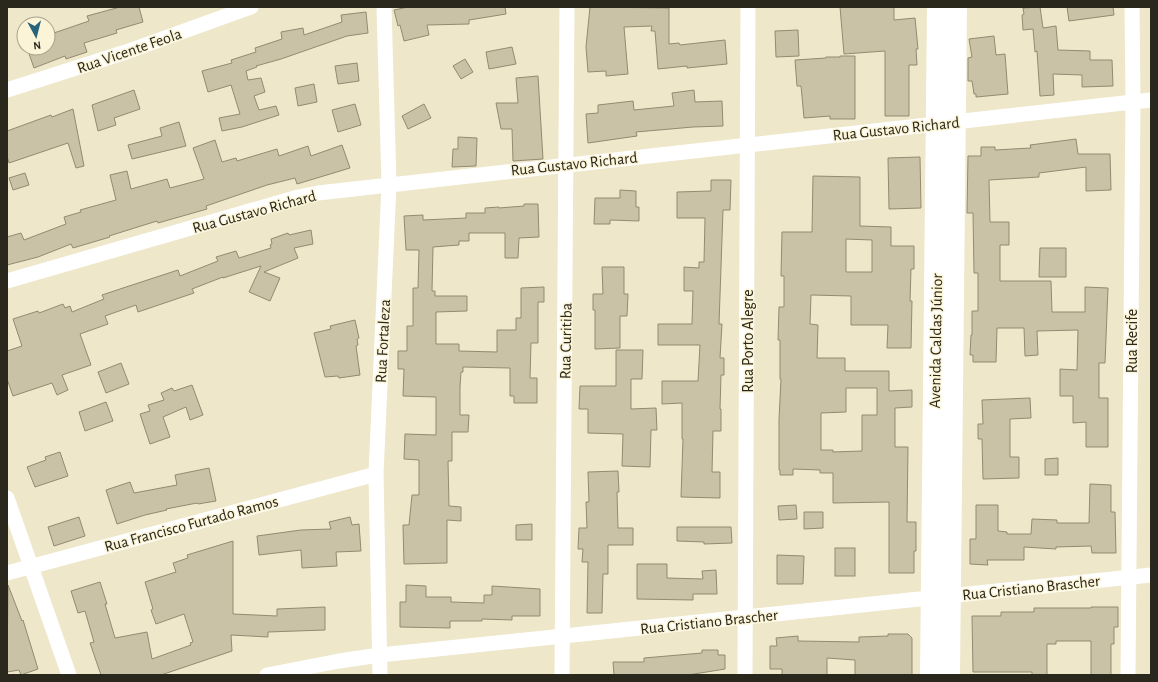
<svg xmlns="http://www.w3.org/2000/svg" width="1158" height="682" font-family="'Alegreya Sans',sans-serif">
	<rect width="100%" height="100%" fill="#eee7ca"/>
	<g fill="#c9c2a6" stroke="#928b71" fill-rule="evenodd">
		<polygon points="120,7 139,7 143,22 116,30 117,33 84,43 87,52 66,59 65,56 34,68 27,48 48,48 48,35 89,21 87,16"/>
		<polygon points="408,7 505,7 506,14 469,20 469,24 427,25 429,35 404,41 400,25 398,26 394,10"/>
		<polygon points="590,7 669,8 669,44 679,43 680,45 725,40 727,64 687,68 687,66 658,69 655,31 651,31 652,26 624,27 628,74 606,76 606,71 588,72 586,47"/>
		<polygon points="840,7 894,7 894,20 915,18 918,49 916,49 917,65 909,65 909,116 885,116 885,51 844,54"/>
		<polygon points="1040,7 1043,28 1056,26 1058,50 1090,51 1090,60 1112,60 1113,86 1082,87 1082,75 1053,74 1054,95 1040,96 1037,51 1035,52 1033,29 1023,30 1022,15 1024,14 1023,8"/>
		<polygon points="1067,7 1113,7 1114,15 1069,21"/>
		<polygon points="366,12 368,33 347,36 281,59 256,66 257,67 246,71 248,80 261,78 265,92 254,96 259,110 276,106 279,115 242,127 222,131 219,118 240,114 231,85 208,92 202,71 232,63 231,60 256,52 255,48 282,39 281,32 303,28 304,35 342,22 341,15"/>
		<polygon points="798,30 799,56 776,57 775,31"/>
		<polygon points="994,36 996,55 1005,54 1008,94 976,97 976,94 974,94 972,81 968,81 968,58 972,57 969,39"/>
		<polygon points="512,47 516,64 489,69 486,52"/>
		<polygon points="840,56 855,56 855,119 830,119 830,116 804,118 801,86 797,86 795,60 826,58 826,57 840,57"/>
		<polygon points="465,59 473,72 461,79 453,66"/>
		<polygon points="357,63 359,81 338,84 335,66"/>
		<polygon points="538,76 543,159 513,161 512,129 501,129 496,103 518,103 516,78"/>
		<polygon points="314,84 317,102 298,106 295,88"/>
		<polygon points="134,90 140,109 114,118 116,125 98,131 92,105"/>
		<polygon points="694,90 695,102 722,101 723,126 693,127 636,132 637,136 588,143 586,114 598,113 598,105 633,101 634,110 674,106 672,93"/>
		<polygon points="355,104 361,125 338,132 332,110"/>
		<polygon points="424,104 431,118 408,129 402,116"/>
		<polygon points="73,109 84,166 76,168 68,143 9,163 7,156 7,131 51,115 52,117"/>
		<polygon points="179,122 186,146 132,159 128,145 162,136 160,128"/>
		<polygon points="458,137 477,138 476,166 452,167 453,149 458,149"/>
		<polygon points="1076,139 1078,154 1110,154 1111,190 1086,191 1086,167 1039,173 1039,177 989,180 990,222 1009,222 1009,245 1000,245 1000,281 1051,281 1052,312 1085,312 1085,287 1108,288 1105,363 1099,363 1099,398 1108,398 1108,447 1086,447 1086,422 1073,423 1073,396 1060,396 1060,369 1077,370 1078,330 1037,331 1038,355 1025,356 1024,328 997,328 996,362 973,362 973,355 970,355 971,335 972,335 972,311 978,311 978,273 974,273 973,213 967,213 968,156 981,156 981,147 995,147 995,150 1031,148 1030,145"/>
		<polygon points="215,140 222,162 236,158 237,161 277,149 279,156 308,146 311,156 342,145 350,168 297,184 295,178 267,185 206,206 207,209 158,223 157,221 109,236 110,237 73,248 71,244 38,257 7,265 7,237 21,233 24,240 66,224 64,217 81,212 80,210 116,200 110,175 127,171 131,189 167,179 170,188 204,179 193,148"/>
		<polygon points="920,157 921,208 889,209 888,158"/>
		<polygon points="25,173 29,185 13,190 9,178"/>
		<path d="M 813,176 L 860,177 L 860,226 L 891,227 L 891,246 L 914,246 L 914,269 L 911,269 L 910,301 L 912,301 L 911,348 L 887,348 L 888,325 L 851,325 L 851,296 L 811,295 L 810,324 L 818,325 L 817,358 L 845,358 L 845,371 L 889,371 L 889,391 L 912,390 L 912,407 L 895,408 L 895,447 L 908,447 L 907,522 L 916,522 L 916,551 L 914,551 L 914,573 L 889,573 L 889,502 L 833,503 L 833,473 L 820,473 L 820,470 L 793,469 L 793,475 L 780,475 L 780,470 L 779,470 L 779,420 L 781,379 L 780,379 L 780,340 L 778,340 L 779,307 L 784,307 L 784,276 L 781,276 L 782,232 L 812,232 ZM 846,239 L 872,240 L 872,272 L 846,272 ZM 846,388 L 877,388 L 877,415 L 862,415 L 862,451 L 833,452 L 833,450 L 821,450 L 821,413 L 846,412 Z"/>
		<polygon points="711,180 731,180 730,210 723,210 719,324 722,324 720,358 724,358 724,375 721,375 720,409 721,409 721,431 713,431 712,472 720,472 720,498 681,497 683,439 682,439 682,403 662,404 662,381 698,381 700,345 658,345 658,324 692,324 693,291 684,291 684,267 699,268 699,262 704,262 705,218 677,218 677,192 711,191"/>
		<polygon points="620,190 636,191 636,207 639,207 639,221 610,220 610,224 594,224 595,198 620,198"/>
		<polygon points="524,204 538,204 539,237 519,238 518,258 505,258 505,233 469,233 469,241 459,241 459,245 433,247 432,291 435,291 435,296 467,296 467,311 436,312 436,344 459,344 459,351 497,352 497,330 516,330 516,318 521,318 521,288 544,287 544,302 538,302 538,343 531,343 530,378 537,378 537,403 514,403 514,396 510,396 510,368 463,367 463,372 461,372 460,387 460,415 469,415 468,432 452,432 452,461 448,461 449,506 461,507 461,521 447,520 447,563 404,564 403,525 409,525 412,495 419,495 419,460 404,459 405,434 436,435 436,397 403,396 404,369 398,369 398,351 407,351 407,326 413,326 413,288 418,288 419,250 406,250 404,216 423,215 423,220 466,218 466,213 485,213 485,208 499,207 499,208 524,206"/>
		<polygon points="311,230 313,244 294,248 298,258 264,272 280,278 270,301 249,292 261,266 223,278 223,277 192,289 194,293 138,312 136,305 105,316 108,324 80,334 91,365 62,375 68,390 57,395 52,383 13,396 7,379 7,351 22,346 13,319 38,311 39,313 63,304 65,308 70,306 72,312 104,299 102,295 123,288 178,270 180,276 218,261 216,257 236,251 239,258 271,248 270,245 272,244 271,239 288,233 289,235"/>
		<polygon points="1040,248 1066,248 1066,277 1039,277"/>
		<polygon points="602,267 624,267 624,294 628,294 627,316 620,316 620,348 595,349 595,310 593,310 593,294 603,294"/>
		<polygon points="355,320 359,338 357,339 358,345 356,346 360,375 339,378 338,376 325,377 314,333 331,329 330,326"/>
		<polygon points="616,350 643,350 642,379 631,379 631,409 656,408 657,430 651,430 650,467 622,466 623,434 588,433 588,409 579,409 580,386 616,386"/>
		<polygon points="121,363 129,384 106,393 98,372"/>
		<polygon points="192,385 203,415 190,420 186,407 163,417 170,437 150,444 140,414 150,411 148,405 164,400 161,393 172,388 174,391"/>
		<polygon points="1030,398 1031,418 1010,419 1010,457 1019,457 1019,478 983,479 982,439 978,439 978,424 983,424 982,400"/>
		<polygon points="106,402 113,421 85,431 79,412"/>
		<polygon points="60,452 68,476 35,487 27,467 46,460 45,457"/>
		<polygon points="1058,458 1058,475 1045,475 1045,459"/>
		<polygon points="209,468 216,501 198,504 197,503 166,509 167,510 145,515 117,524 106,490 130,482 134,493 177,485 175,475"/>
		<polygon points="618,471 619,492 617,492 618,528 633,528 633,545 608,545 608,574 603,574 602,613 587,613 588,562 582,562 583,549 578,549 579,528 587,528 586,502 589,502 588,472"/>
		<polygon points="1090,484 1111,485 1111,512 1115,512 1116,553 1092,553 1091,546 1056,547 1056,549 1024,547 1024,560 987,560 988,565 970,564 970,539 976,539 976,505 998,505 998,531 1007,532 1007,534 1031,534 1032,519 1057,520 1057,523 1089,523"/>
		<polygon points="796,505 797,519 779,520 778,506"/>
		<polygon points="804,512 823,512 823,528 804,529"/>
		<polygon points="79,517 85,536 54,546 48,527"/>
		<polygon points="350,517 352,525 359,524 361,551 336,552 337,566 302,568 301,550 259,555 257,536 301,530 331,529 329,522"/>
		<polygon points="532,524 532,540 516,540 516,525"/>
		<polygon points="677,527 731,527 732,543 704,544 704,542 677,541"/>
		<polygon points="233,541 233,614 277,616 277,609 325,607 325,630 268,632 268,637 231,635 232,651 161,675 101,675 90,643 94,642 85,611 78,613 71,591 100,582 107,604 105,604 115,638 147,632 152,659 191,645 190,643 193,642 184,614 156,624 151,610 153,609 145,582 176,572 173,563 188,558 187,555"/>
		<rect x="835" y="548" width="20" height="28"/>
		<polygon points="777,555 804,556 803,584 777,584"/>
		<polygon points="637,564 667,564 667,578 703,579 702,571 716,570 717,594 693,594 693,600 637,599"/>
		<polygon points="8,585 22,621 23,620 38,669 21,675 19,670 7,672"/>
		<polygon points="406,585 426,586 426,597 451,597 451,602 484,603 484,595 492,595 492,586 540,589 540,616 512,616 512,620 482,619 482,621 450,621 450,628 400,627 400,602 406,602"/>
		<polygon points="1091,607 1118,607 1118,627 1114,627 1114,644 1111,644 1111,675 1091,675 1091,641 1056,641 1056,644 1047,644 1047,675 1032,675 1032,672 973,672 972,616 1001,616 1001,612 1034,612 1034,608 1091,608"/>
		<polygon points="888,634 908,634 912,638 912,675 855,675 855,660 827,658 827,675 782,675 782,669 770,669 770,646 777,646 776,638 798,636 798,641 859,642 859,637 888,636"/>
		<polygon points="702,650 718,650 718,655 725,655 725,669 688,675 614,675 613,662 644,662 644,658 702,653"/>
	</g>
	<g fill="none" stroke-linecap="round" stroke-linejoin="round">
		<g stroke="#fff" stroke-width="15">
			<polyline points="7,90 126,52 251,7"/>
			<polyline points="7,281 298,197 318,193 1151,100"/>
			<polyline points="7,498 69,675"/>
			<polyline points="7,573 376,474"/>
			<polyline points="267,675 339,661 380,655 1151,575"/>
			<polyline points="380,675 376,474 389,184 384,7"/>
			<polyline points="562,675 567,7"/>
			<polyline points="745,675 748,7"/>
			<polyline points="1128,675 1133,102 1132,7"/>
		</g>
		<g stroke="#fff" stroke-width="22">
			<polyline points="931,675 938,7"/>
			<polyline points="949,675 956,7"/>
		</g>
	</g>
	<g text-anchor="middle" stroke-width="3" stroke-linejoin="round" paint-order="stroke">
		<g font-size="16" fill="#2a271c" stroke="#fbf4d7">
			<text transform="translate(129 50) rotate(-19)" y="6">Rua Vicente Feola</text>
			<text transform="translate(896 128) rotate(-6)" y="6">Rua Gustavo Richard</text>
			<text transform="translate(574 163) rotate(-6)" y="6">Rua Gustavo Richard</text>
			<text transform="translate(254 211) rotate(-15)" y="6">Rua Gustavo Richard</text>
			<text transform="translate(382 341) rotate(-87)" y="6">Rua Fortaleza</text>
			<text transform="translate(565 341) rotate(-89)" y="6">Rua Curitiba</text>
			<text transform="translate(747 341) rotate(-90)" y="6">Rua Porto Alegre</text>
			<text transform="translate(935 341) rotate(-89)" y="6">Avenida Caldas Júnior</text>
			<text transform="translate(1131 341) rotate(-90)" y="6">Rua Recife</text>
			<text transform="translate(191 523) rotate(-15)" y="6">Rua Francisco Furtado Ramos</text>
			<text transform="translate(1031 587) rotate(-6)" y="6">Rua Cristiano Brascher</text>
			<text transform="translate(709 621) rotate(-6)" y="6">Rua Cristiano Brascher</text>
		</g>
	</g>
	<rect width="1158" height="682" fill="none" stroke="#2a271c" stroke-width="16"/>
	<g transform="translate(36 36) rotate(173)"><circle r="19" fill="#fbf4d7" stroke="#a7a28c"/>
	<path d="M0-3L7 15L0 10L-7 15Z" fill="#27647b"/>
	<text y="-6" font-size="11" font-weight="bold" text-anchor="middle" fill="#2a271c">N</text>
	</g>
</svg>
